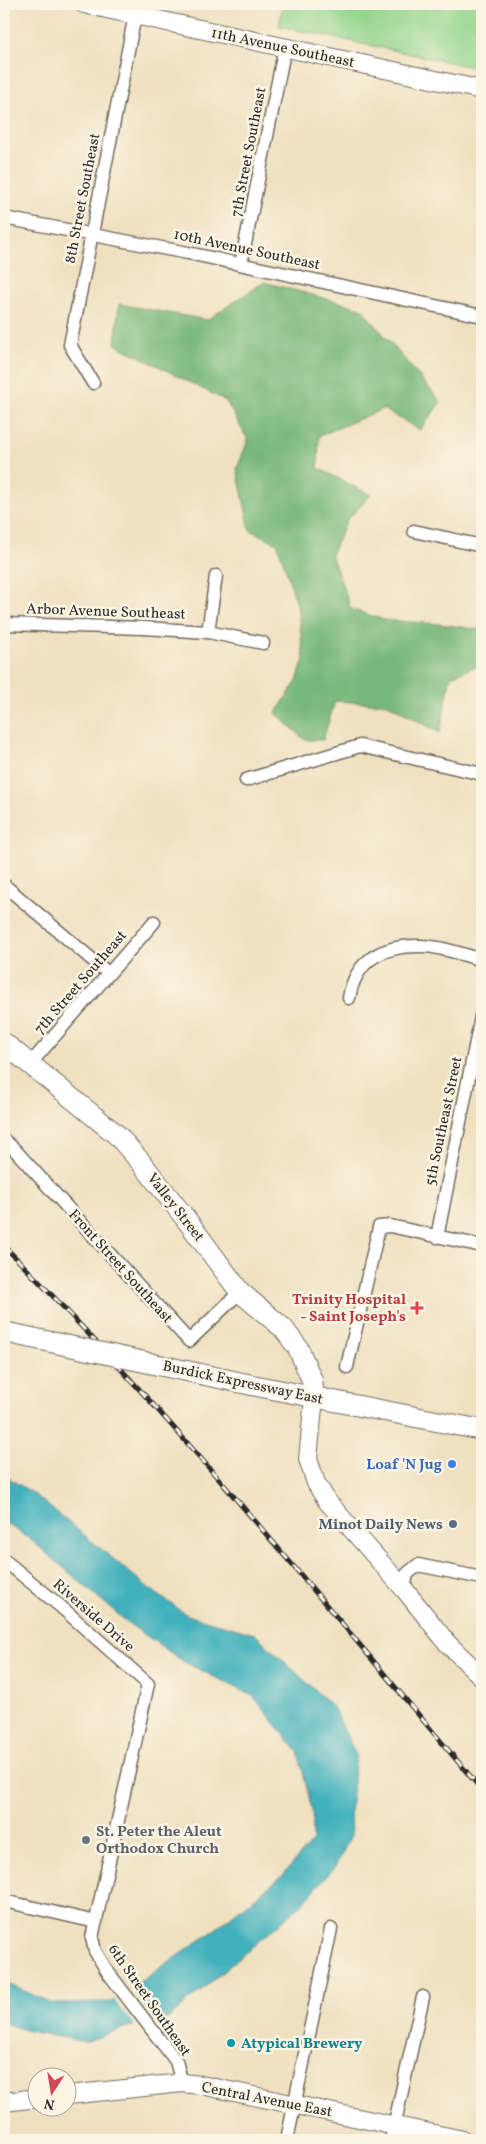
<svg xmlns="http://www.w3.org/2000/svg" width="486" height="2144" font-family="Vollkorn,serif">
	<rect width="100%" height="100%" fill="#fcf5e5"/>
	<filter id="ink" filterUnits="userSpaceOnUse"><feTurbulence type="fractalNoise" baseFrequency=".02" numOctaves="2"/><feDisplacementMap in="SourceGraphic" scale="10" xChannelSelector="R" yChannelSelector="G"/><feConvolveMatrix kernelMatrix="1 2 1 2 8 2 1 2 1" color-interpolation-filters="sRGB"/></filter>
	<filter id="wash" filterUnits="userSpaceOnUse"><feTurbulence type="fractalNoise" baseFrequency=".0096" numOctaves="4" result="noise"/><feDisplacementMap in="SourceGraphic" scale="20" xChannelSelector="R" yChannelSelector="G"/><feGaussianBlur stdDeviation="1.12" result="paint"/><feColorMatrix in="noise" values="0 0 0 0 0 0 0 0 0 0 0 0 0 0 0 0 0 1.4 0 .05"/><feComposite in="paint" operator="in"/></filter>
	<g filter="url(#wash)">
		<rect width="100%" height="100%" fill="#efe0c0"/>
		<polygon fill="#94d68e" stroke="#60805c" points="283,4 482,4 482,69 279,26"/>
		<polygon fill="#77b779" stroke="#517152" points="264,282 361,308 441,402 420,430 383,409 319,436 318,468 371,495 347,520 331,555 351,609 384,620 440,624 482,630 482,664 451,676 440,733 388,704 335,701 323,740 305,740 276,713 297,681 304,659 297,604 277,543 250,530 237,469 248,440 226,401 115,344 119,304 207,320"/>
		<polygon fill="#41b0bc" stroke="#366e74" points="4,1475 34,1494 150,1589 187,1615 255,1634 333,1707 356,1755 350,1812 351,1836 335,1867 301,1905 169,2018 124,2028 85,2042 28,2031 4,2023 4,1982 51,2003 111,2002 209,1934 282,1876 313,1840 312,1810 298,1752 253,1696 184,1662 128,1623 30,1539 4,1522"/>
		<polygon fill="#efe0c0" points="132,1986 159,2023 136,2028 113,1998"/>
	</g>
	<g filter="url(#ink)">
		<g fill="none" stroke-linecap="round" stroke-linejoin="round">
			<defs>
				<g id="street">
					<polyline points="4,218 188,253 482,316"/>
					<polyline points="241,264 285,47"/>
					<polyline points="93,383 70,345 135,15"/>
					<polyline points="414,531 482,546"/>
					<polyline points="4,624 144,628 208,632 263,643"/>
					<polyline points="208,632 216,576"/>
					<polyline points="246,780 360,746 482,774"/>
					<polyline points="4,885 108,973"/>
					<path d="M 349,998 C 356,958 384,945 422,946 C 440,946 464,955 482,960"/>
					<polyline points="30,1064 154,922"/>
					<polyline points="4,1140 14,1149 189,1341 240,1292"/>
					<polyline points="437,1237 482,1012"/>
					<polyline points="347,1367 379,1227 390,1226 482,1246"/>
					<polyline points="4,1560 60,1606 148,1684 92,1938 95,1951 107,1971 176,2061 182,2083"/>
					<polyline points="404,1589 407,1574 418,1565 482,1578"/>
					<polyline points="4,1901 96,1922"/>
					<polyline points="287,2140 331,1929"/>
					<polyline points="391,2140 423,1997"/>
				</g>
				<g id="secondary">
					<polyline points="84,4 482,90"/>
					<polyline points="314,1397 308,1459 316,1483 327,1501 404,1589 448,1644 482,1677"/>
					<polyline points="68,2095 182,2083 201,2085 463,2140"/>
					<polyline points="4,2102 38,2098"/>
				</g>
				<g id="primary">
					<polyline points="4,1043 117,1135 140,1161 186,1219 240,1292 283,1328 298,1348 312,1380 314,1397"/>
					<polyline points="252,1385 482,1430"/>
				</g>
			</defs>
			<use href="#street" stroke="#706a5f" stroke-width="15"/>
			<use href="#secondary" stroke="#706a5f" stroke-width="20"/>
			<use href="#primary" stroke="#706a5f" stroke-width="22"/>
			<use href="#street" stroke="#fff" stroke-width="12"/>
			<use href="#secondary" stroke="#fff" stroke-width="18"/>
			<use href="#primary" stroke="#fff" stroke-width="20"/>
			<defs>
				<path id="rail" d="M 4,1246 C 174,1417 326,1606 482,1790"/>
			</defs>
			<use href="#rail" stroke="#2b2b2b" stroke-width="5"/>
			<use href="#rail" stroke="#fcf5e5" stroke-width="3" stroke-dasharray="9" stroke-linecap="butt"/>
			<defs>
				<polyline id="primary-bridge" points="4,1332 252,1385"/>
			</defs>
			<use href="#primary-bridge" stroke="#706a5f" stroke-width="22" stroke-linecap="butt"/>
			<use href="#primary-bridge" stroke="#fff" stroke-width="20"/>
		</g>
	</g>
	<path fill="#e0444e" stroke="#fcf5e5" stroke-width="2" d="M414.5 1300.5h5v5h5v5h-5v5h-5v-5h-5v-5h5z"/>
	<circle fill="#3f7fe0" stroke="#fcf5e5" stroke-width="2" cx="452" cy="1464" r="5"/>
	<circle fill="#5c6f8a" stroke="#fcf5e5" stroke-width="2" cx="453" cy="1524" r="5"/>
	<circle fill="#6b7280" stroke="#fcf5e5" stroke-width="2" cx="86" cy="1840" r="5"/>
	<circle fill="#0f9aa8" stroke="#fcf5e5" stroke-width="2" cx="231" cy="2043" r="5"/>
	<g text-anchor="middle" stroke-width="5" stroke-linejoin="round" paint-order="stroke">
		<g font-size="15" fill="#2b2b2b" stroke="#fcf5e5">
			<text transform="translate(283 47) rotate(12)" y="5">11th Avenue Southeast</text>
			<text transform="translate(248 152) rotate(-79)" y="5">7th Street Southeast</text>
			<text transform="translate(82 198) rotate(-79)" y="5">8th Street Southeast</text>
			<text transform="translate(247 249) rotate(12)" y="5">10th Avenue Southeast</text>
			<text transform="translate(106 611) rotate(2)" y="5">Arbor Avenue Southeast</text>
			<text transform="translate(80 982) rotate(-49)" y="5">7th Street Southeast</text>
			<text transform="translate(443 1121) rotate(-78)" y="5">5th Southeast Street</text>
			<text transform="translate(176 1207) rotate(52)" y="5">Valley Street</text>
			<text transform="translate(121 1266) rotate(48)" y="5">Front Street Southeast</text>
			<text transform="translate(243 1382) rotate(12)" y="5">Burdick Expressway East</text>
			<text transform="translate(94 1615) rotate(41)" y="5">Riverside Drive</text>
			<text transform="translate(150 2000) rotate(55)" y="5">6th Street Southeast</text>
			<text transform="translate(267 2099) rotate(11)" y="5">Central Avenue East</text>
		</g>
		<g font-size="15" font-weight="bold" fill="#be3a42" stroke="#fcf5e5" text-anchor="end">
			<text x="406" y="1304">Trinity Hospital<tspan x="406" dy="17">- Saint Joseph's</tspan></text>
		</g>
		<g font-size="15" font-weight="bold" fill="#366cbe" stroke="#fcf5e5" text-anchor="end">
			<text x="442" y="1469">Loaf 'N Jug</text>
		</g>
		<g font-size="15" font-weight="bold" fill="#4e5e75" stroke="#fcf5e5" text-anchor="end">
			<text x="443" y="1529">Minot Daily News</text>
		</g>
		<g font-size="15" font-weight="bold" fill="#5b616d" stroke="#fcf5e5" text-anchor="start">
			<text x="96" y="1836">St. Peter the Aleut<tspan x="96" dy="17">Orthodox Church</tspan></text>
		</g>
		<g font-size="15" font-weight="bold" fill="#0d838f" stroke="#fcf5e5" text-anchor="start">
			<text x="241" y="2048">Atypical Brewery</text>
		</g>
	</g>
	<rect width="486" height="2144" fill="none" stroke="#fcf5e5" stroke-width="20"/>
	<g transform="translate(52 2092) rotate(192)"><circle r="24" fill="#fcf5e5" stroke="#a8a49b"/>
	<path d="M0-4L9 19L0 12L-9 19Z" fill="#d1495b"/>
	<text y="-8" font-size="14" font-weight="bold" text-anchor="middle" fill="#2b2b2b">N</text>
	</g>
</svg>
